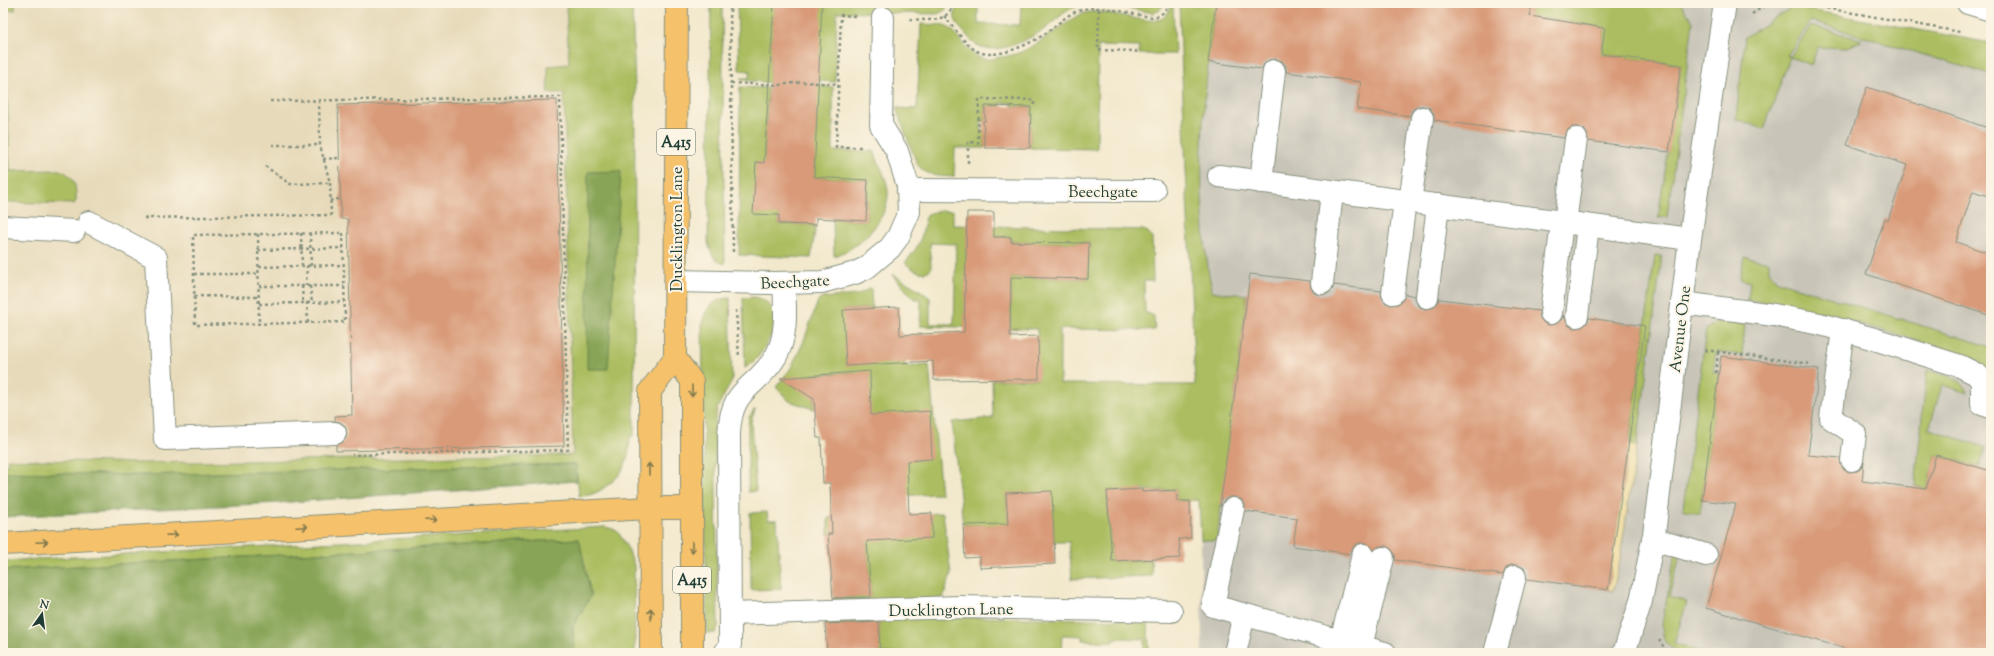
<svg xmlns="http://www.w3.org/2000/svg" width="1994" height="656" font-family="'Sorts Mill Goudy',serif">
	<rect width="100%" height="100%" fill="#fcf5e5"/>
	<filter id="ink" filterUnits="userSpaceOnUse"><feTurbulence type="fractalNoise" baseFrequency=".025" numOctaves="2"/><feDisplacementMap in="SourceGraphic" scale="8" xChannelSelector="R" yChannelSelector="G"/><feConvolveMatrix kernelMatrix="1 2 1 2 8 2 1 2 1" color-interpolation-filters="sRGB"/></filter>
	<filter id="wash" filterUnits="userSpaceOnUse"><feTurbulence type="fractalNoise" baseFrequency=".012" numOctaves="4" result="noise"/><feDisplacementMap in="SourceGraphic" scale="16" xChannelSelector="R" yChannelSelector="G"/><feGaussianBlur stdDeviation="0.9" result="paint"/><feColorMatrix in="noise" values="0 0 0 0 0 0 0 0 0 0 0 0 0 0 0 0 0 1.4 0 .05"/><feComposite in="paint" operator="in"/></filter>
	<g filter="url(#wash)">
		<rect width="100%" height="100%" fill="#f2e8cc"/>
		<polygon fill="#e7daba" points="3,3 619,3 576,464 3,472"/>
		<polygon fill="#c8c4b8" points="1179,3 1780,3 1793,7 1991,43 1991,653 1202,653 1201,540"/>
		<g fill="#abbd61" stroke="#657d4a" fill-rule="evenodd">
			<path d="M 3,3 L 15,3 L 15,10 L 4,11 L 10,171 L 59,170 C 74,174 77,187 76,201 L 74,204 L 3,202 Z"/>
			<path d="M 566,3 L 632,3 L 635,90 L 634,436 L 630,436 C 629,460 626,473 605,487 C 597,493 590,496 579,496 L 576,464 L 140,475 L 3,472 L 3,465 L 8,465 L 7,459 L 140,463 L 573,455 L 564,93 L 548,93 L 548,66 L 569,64 Z"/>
			<path d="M 711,3 L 722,3 L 725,264 C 713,261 711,254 708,242 Z"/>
			<polygon points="737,3 774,3 770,73 822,3 949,3 945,10 938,14 837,12 835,82 806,80 776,83 741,80 741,78 749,78 750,71 739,70"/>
			<path d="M 958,3 L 978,3 L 978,24 L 1020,25 L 1021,3 L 1165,3 L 1159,11 L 1153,13 C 1130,9 1105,1 1081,5 C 1066,8 1055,22 1043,30 C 1026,41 996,56 977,45 C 971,42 967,35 962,30 C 953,21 953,14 958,3 Z"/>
			<path d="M 1173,3 L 1175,54 L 1139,54 L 1139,47 L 1098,46 L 1097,149 L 1030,148 L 1031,107 L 1012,106 L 1012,103 L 1001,103 L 1001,106 L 985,106 L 985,121 L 981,122 L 981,130 L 985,131 L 985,148 L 955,148 L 954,177 C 939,176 927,177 917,164 L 896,108 L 917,109 L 921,24 C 931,25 942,23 951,29 C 962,38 969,56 984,59 C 990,60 994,58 1000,57 C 1024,56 1044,38 1064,25 C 1071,20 1077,15 1085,13 C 1105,7 1149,27 1163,18 C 1168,14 1170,7 1173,3 Z"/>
			<path d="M 1179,3 L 1216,3 C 1202,98 1194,197 1212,292 L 1247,295 L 1217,540 L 1201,540 L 1199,500 L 1177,501 L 1176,490 L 1107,491 L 1112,561 L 1151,560 L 1152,576 L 1072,579 L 1069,542 L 1054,542 L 1006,493 L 1009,536 L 979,538 L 979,525 L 963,525 L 952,422 L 993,418 L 992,380 L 1038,379 L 1037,329 L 920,326 L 921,299 L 914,299 L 892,274 L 918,289 L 930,298 L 930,324 L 954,324 L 956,244 L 930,243 L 931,269 C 921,277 913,269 905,263 C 910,256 917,249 920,240 C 929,216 918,210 953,211 L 953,225 L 1143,230 L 1148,232 L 1152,238 L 1153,281 L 1144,281 L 1145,312 L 1154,316 L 1155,330 L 1060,329 L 1060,384 L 1195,385 ZM 967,236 L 1011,237 L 1011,242 L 1089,243 L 1088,279 L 1011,277 L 1010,324 L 965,322 Z"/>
			<polygon points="1532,3 1680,3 1693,22 1667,217 1658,218 1681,65 1601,54 1605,28 1530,16"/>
			<polygon points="1793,7 1991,43 1991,75 1811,21 1787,56 1790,57 1811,25 1862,40 1845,48 1818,47 1811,65 1790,57 1764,129 1736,119 1745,37"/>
			<path d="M 812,85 L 833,87 L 833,151 L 874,151 C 879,165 889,181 888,196 C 886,222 858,249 834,256 L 833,219 L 866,221 L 868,180 L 814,177 Z"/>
			<polygon points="740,87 768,88 763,193 779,215 779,224 816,225 811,258 739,255"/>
			<polygon points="1655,255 1662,256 1637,446 1629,445"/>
			<path d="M 1744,257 L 1769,262 L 1769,271 L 1777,281 L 1991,347 L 1991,376 C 1985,366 1976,359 1965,355 C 1892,333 1823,310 1748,300 L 1750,282 L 1740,279 Z"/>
			<polygon points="871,288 872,308 843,310 872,334 900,332 903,338 905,367 929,365 941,494 866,497 856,372 812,375 814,409 789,401 776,387 791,368 803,343 818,301 823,298 857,295"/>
			<path d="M 755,297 C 793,306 767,355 745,368 L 743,298 Z"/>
			<path d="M 730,298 L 732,381 L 718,406 L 715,419 L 718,627 L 715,633 L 707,633 L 702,323 C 705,308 714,299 730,298 Z"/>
			<polygon points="1718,322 1745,324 1742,355 1716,352 1713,373 1719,373 1700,514 1683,509 1706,329"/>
			<path d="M 1927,370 C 1941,375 1964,377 1968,393 L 1942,385 L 1929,429 L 1985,447 L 1979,467 L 1936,455 L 1926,489 L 1915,486 Z"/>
			<polygon points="755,409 751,422 756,491 748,492 748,427 749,417"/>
			<polygon points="767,512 768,520 777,520 781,589 751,590 750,513"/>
			<polygon points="943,513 951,574 943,598 834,604 833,599 871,596 866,532 828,534 828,518"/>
			<polygon points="605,527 613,529 618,532 628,549 634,565 635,653 574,653 573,626 591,595 579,539 3,570 3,561"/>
			<path d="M 1675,553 L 1680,556 L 1669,596 L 1687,602 L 1674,643 L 1705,653 C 1681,653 1663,654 1662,625 Z"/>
			<polygon points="910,616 1148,620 1149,653 1144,653 1145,639 1114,638 1114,642 1083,640 1083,636 1062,635 1061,653 880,653 879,622 825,624 825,620"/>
		</g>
		<g fill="#88a457" stroke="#547046">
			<polygon points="621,171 608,369 587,369 588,172"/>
			<polygon points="576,464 577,481 278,503 3,517 3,472 140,475"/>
			<polygon points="579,539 591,596 573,626 574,653 3,653 3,570"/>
		</g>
		<polygon fill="#eeda9e" stroke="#868c69" points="1235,386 1630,439 1629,445 1637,446 1619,566 1613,591 1608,590 1628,450 1235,397"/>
		<g id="blocks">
			<g fill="#d89a78">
				<polygon points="774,3 822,3 814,177 868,180 866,221 816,218 816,225 779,224 779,215 753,214 756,162 764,163"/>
				<polygon points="1216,3 1532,3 1530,16 1605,28 1601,54 1681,65 1669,152 1588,141 1587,134 1584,129 1578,127 1572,127 1566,131 1564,138 1434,120 1434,114 1430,108 1423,106 1418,106 1412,110 1410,116 1357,109 1361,82 1286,72 1286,66 1282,61 1276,59 1269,60 1264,64 1262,69 1208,62"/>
				<polygon points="1867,87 1991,129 1991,197 1973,191 1956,242 1991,254 1991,316 1866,274 1885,218 1888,220 1907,165 1847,145"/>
				<polygon points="557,100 564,446 336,451 336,445 342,443 346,438 347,433 345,426 340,422 335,421 335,416 352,415 348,219 341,219 338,105"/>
				<polygon points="985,106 1031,107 1030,148 985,148 983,121 985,121"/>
				<polygon points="967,212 994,212 994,237 1011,237 1011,242 1089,243 1088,279 1011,277 1010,337 1038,336 1039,379 934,380 933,361 846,366 843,310 899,307 900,335 964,332"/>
				<polygon points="1250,274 1310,281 1311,288 1314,293 1320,295 1327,294 1332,290 1334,285 1381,291 1382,298 1386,303 1391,305 1398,304 1403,300 1405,294 1415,296 1416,302 1420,307 1425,309 1432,308 1437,304 1439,299 1539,311 1540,318 1544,323 1549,325 1556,324 1561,320 1563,315 1569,326 1575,328 1582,327 1587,323 1589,318 1645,326 1608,590 1527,579 1524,568 1518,565 1511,565 1506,568 1503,575 1395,560 1395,554 1391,549 1386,546 1380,546 1374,550 1366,543 1359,543 1354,546 1350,554 1293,546 1297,518 1245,511 1245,505 1242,500 1235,497 1229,497 1224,500 1220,507"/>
				<polygon points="1721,356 1819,369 1808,455 1840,458 1841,465 1844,470 1850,472 1857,471 1862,468 1864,462 1862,481 1926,489 1936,455 1991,471 1991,653 1860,653 1706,608 1736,504 1702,500"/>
				<polygon points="870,371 871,415 930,411 932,459 907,461 909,514 932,513 932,538 867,541 871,597 833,598 828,534 832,534 830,483 823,483 821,438 817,438 814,399 780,378"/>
				<polygon points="1142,489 1142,492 1176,490 1177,501 1190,501 1191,538 1179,539 1180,558 1112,561 1107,491"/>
				<polygon points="1052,491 1055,564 980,568 980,557 965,558 963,525 1008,524 1006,493"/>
				<polygon points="879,622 880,653 827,653 825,624"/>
			</g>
		</g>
	</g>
	<g filter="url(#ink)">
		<use href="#blocks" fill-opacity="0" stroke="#889280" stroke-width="1"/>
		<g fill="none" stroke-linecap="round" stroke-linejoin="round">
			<defs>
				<g id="minor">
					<polyline points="1968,3 1991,10"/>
					<polyline points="1219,176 1690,239"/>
					<polyline points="1261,182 1274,71"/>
					<polyline points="908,190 1154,191"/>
					<polyline points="1410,202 1422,118"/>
					<polyline points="89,222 156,258 165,439 335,433"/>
					<polyline points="1565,223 1576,139"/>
					<polyline points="3,227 74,231"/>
					<polyline points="676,281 775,283 822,282 855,273 866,268 890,248 898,237 909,212 908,186 897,151 881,125 883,18"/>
					<polyline points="1322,283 1332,192"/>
					<polyline points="1393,293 1405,201"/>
					<polyline points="1427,297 1438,205"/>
					<polyline points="1682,303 1774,315 1820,324 1871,338 1960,366 1978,375 1982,383 1982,404 1991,407"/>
					<polyline points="1551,313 1562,222"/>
					<polyline points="1577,316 1588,226"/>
					<polyline points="1843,330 1831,418 1855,434 1852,460"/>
					<polyline points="1233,509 1213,606 1385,653"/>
					<polyline points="1653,539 1706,555"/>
					<polyline points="730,614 961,607 1171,611"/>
					<polyline points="1341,641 1363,555"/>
					<polyline points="1361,646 1383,558"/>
					<path d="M 725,653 L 730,645 L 729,434 C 731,385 756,390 776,356 C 788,335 785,307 784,283"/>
					<polyline points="1235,653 1244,615"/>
					<polyline points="1495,653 1515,577"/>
					<polyline points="1624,653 1641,601 1654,534 1690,239 1725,3"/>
				</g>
				<g id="major">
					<polyline points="675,358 692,381 692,653"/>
					<polyline points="651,653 650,391 675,358 677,3"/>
				</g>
				<polyline id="highway" points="3,544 649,508 692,508"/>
			</defs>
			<use href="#minor" stroke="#889280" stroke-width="24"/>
			<use href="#major" stroke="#889280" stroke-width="24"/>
			<use href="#highway" stroke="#889280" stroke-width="24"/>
			<g stroke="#889280" stroke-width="2.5" stroke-dasharray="3 3" stroke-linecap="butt">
				<polyline points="730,3 733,253"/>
				<polyline points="1797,3 1960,32"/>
				<polyline points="1099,9 1098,50 1136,51 1136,54"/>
				<polyline points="1752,14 1769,3"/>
				<polyline points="855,16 841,15 836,147 862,147"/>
				<path d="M 944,16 C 954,27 963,42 975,50 C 993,62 1031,44 1046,33 C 1057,25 1068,13 1081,10 C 1103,3 1132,16 1154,17 C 1162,15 1166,11 1168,3"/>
				<path d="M 910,19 C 928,20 947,24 954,3"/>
				<polyline points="731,83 779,85 802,82 838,84"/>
				<polyline points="270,101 560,97 568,450 352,455"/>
				<polyline points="272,145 320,145"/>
				<polyline points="323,159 339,158"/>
				<polyline points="968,163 968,142 978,143 979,99 1034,100 1034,107"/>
				<polyline points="265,166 290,184 330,183"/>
				<polyline points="330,200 340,199"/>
				<polyline points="144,218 331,215 330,183 320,145 319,101"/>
				<polyline points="301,233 302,266"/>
				<polyline points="310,233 311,266"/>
				<polygon points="343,233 345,322 195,325 193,235"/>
				<polyline points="258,234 259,324"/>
				<polyline points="258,250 343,248"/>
				<polyline points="259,267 344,265"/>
				<polyline points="194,274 259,274"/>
				<polyline points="259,286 344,286"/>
				<polyline points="302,286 303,302"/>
				<polyline points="306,286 307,266"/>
				<polyline points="310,286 312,303"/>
				<polyline points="194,296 259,297"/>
				<polyline points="307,302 308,323"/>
				<polyline points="259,304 344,302"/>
				<polyline points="736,310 739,357"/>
				<polyline points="1705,350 1811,364"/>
				<polyline points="1716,373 1718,352"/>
				<polyline points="1659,639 1665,649 1670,653"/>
			</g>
			<use href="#minor" stroke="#fff" stroke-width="22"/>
			<use href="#major" stroke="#f5c16b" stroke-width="22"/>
			<use href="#highway" stroke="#f5c16b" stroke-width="22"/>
		</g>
		<defs><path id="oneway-shaft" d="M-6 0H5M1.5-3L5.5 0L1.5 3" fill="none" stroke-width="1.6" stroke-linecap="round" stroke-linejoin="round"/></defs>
		<g stroke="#7f784d">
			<use href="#oneway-shaft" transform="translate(692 391) rotate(90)"/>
			<use href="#oneway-shaft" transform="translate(649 469) rotate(-90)"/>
			<use href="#oneway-shaft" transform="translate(431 520) rotate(-3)"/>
			<use href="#oneway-shaft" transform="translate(302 527) rotate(-3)"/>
			<use href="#oneway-shaft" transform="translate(172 535) rotate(-3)"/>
			<use href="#oneway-shaft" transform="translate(42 542) rotate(-3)"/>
			<use href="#oneway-shaft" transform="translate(692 547) rotate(90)"/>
			<use href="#oneway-shaft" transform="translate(651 614) rotate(-91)"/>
		</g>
	</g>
	<g text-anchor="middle" stroke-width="4" stroke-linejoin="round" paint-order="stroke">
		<g fill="#fcf5e5" stroke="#617469" stroke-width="1">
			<rect x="657" y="129" width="38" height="26" rx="3"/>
			<rect x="673" y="567" width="38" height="26" rx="3"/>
		</g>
		<g font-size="15" font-weight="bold" fill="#1f3d34">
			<text x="676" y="147">A415</text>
			<text x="692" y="585">A415</text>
		</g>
		<g font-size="16" fill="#1f3d34" stroke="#fcf5e5">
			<text x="1103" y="197">Beechgate</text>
			<text transform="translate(676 229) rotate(-90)" y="6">Ducklington Lane</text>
			<text transform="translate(795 281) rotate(-3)" y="6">Beechgate</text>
			<text transform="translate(1679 329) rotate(-83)" y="6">Avenue One</text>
			<text transform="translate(951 609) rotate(-1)" y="6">Ducklington Lane</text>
		</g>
	</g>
	<rect width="1994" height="656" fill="none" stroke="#fcf5e5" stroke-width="16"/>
	<g transform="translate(42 614) rotate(14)" stroke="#fcf5e5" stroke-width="3" paint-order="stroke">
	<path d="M0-3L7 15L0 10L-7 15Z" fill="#1f3d34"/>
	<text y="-6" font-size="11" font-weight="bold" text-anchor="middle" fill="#1f3d34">N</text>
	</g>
</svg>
